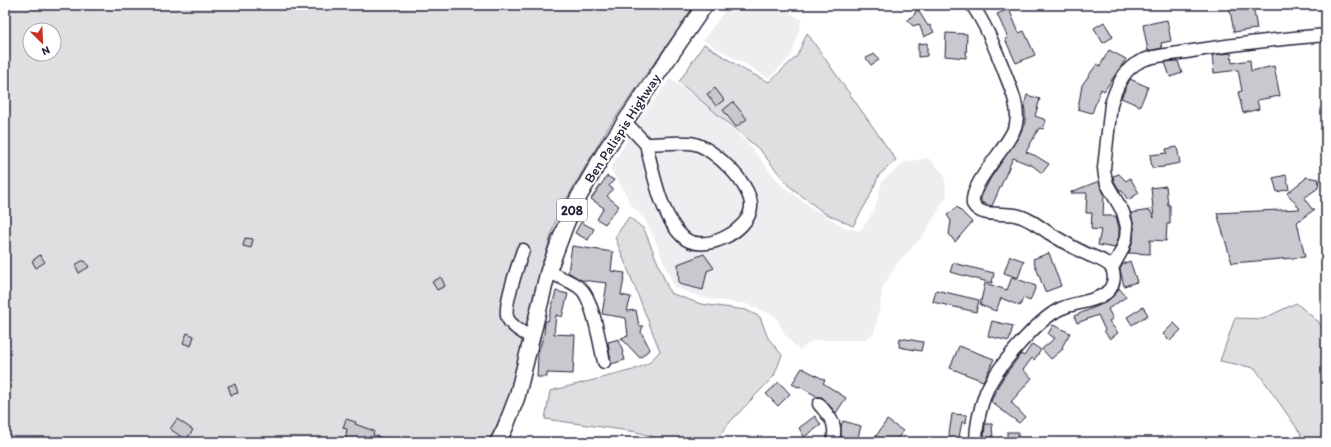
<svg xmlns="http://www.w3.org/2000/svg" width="1331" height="447" font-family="Itim,sans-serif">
	<rect width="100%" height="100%" fill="#fff"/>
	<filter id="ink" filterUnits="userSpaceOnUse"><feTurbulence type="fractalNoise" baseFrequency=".025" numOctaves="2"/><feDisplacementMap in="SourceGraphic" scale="8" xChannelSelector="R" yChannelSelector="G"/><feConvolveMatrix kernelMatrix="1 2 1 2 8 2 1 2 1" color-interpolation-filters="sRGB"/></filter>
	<g filter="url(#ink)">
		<g fill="#eeeef1">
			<polygon points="729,5 778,5 802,20 792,55 769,78 703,40"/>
			<polygon points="670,79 711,108 749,145 781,185 814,209 844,227 860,231 875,209 882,181 905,162 928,158 944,174 947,196 922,237 898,262 883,287 880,306 874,333 863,340 814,340 799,350 785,335 776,316 746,304 703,298 674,287 655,240 645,220 631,205 622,187 610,169 637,123"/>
		</g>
		<g fill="#dfdfe2" stroke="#80808e" fill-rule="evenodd">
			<path d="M 5,5 L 697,5 L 674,35 L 606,131 L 557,215 L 533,297 L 514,384 L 496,427 L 488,442 L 5,442 ZM 30,30 L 54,30 L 54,54 L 30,54 Z"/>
			<polygon points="807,33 896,160 879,175 869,198 853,226 824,213 788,185 760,150 679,82 704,44 746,71 769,82 797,56"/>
			<polygon points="629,217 644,229 670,293 701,304 746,310 760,317 768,338 782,355 774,376 730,422 715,442 658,442 657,438 637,432 545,419 550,391 633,370 649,363 660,351 615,237"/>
			<polygon points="1296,303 1319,322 1326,337 1326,442 1297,442 1301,434 1255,368 1220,361 1235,318 1263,319"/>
		</g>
		<g fill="#c8c8cf" stroke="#22223b">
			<polygon points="1229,5 1253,5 1257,29 1234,32"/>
			<polygon points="1009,9 1019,33 1024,31 1035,55 1016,63 1005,39 1008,38 997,14"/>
			<polygon points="918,10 928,26 930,25 934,32 924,37 919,24 913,26 907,20 915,14 915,12"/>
			<polygon points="1167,20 1171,41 1161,43 1162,48 1148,51 1143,25"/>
			<polygon points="1104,22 1113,37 1103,43 1094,28"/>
			<polygon points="946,33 967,34 966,58 945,56"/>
			<polygon points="927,43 927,56 918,57 918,44"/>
			<polygon points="1109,50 1126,59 1104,91 1101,89 1092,113 1078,109 1082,85 1097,64 1100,66"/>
			<polygon points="1231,53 1232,63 1250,60 1251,71 1274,66 1280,96 1257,100 1259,109 1243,113 1238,92 1242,91 1238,70 1214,73 1212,55"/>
			<polygon points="875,54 879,60 871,65 866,58"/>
			<polygon points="1178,61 1182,73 1170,77 1165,62"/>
			<polygon points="1130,79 1148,87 1140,106 1121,98"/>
			<polygon points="715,88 724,100 716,106 707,94"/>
			<polygon points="1027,95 1040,99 1035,116 1046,120 1043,129 1039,128 1026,152 1036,156 1049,164 1042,173 1033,166 1013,158 992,206 988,205 981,202 981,197 990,179 1019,136 1025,123 1025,110 1024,106"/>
			<polygon points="733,102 747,119 736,127 723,110"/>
			<polygon points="1177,147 1180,163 1164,166 1164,167 1152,168 1150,155 1167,153 1166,149"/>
			<polygon points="1119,174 1126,181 1130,178 1139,193 1128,200 1122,191 1120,191 1114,181 1113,176"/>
			<polygon points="1286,175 1289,189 1277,192 1273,178"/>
			<polygon points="607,176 614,180 609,186 613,189 607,196 619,206 605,224 597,219 604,208 591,199"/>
			<polygon points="1306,177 1319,179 1318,188 1304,198 1312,209 1315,209 1297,222 1305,257 1232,263 1217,213 1300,209 1287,193 1305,179"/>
			<polygon points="1099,181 1104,194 1103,215 1102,216 1116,216 1119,228 1119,236 1115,248 1098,245 1101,230 1091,229 1092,213 1086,213 1087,193 1071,193 1071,192"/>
			<polygon points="1166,186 1168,205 1170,205 1170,224 1167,224 1166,241 1150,240 1150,254 1129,253 1133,240 1134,228 1131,213 1150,210 1154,218 1151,188"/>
			<polygon points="957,207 972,222 955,242 949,234 951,221 947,215"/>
			<polygon points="581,222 594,229 588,240 575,233"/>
			<polygon points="245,238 253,239 251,248 243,246"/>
			<polygon points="572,246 613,252 611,271 625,273 621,295 631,297 627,311 636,310 639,326 643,326 641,332 650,349 640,358 621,338 628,336 626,318 602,314 607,283 581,280 568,272"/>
			<polygon points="1049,253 1061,286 1045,292 1033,259"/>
			<polygon points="704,254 714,268 707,271 703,290 679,284 678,264"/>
			<polygon points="40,255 45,262 36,268 32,261"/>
			<polygon points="1010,256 1024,261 1018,278 1004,273"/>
			<polygon points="82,261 85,261 89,267 79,273 75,265"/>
			<polygon points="1130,261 1137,282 1124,286 1120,269 1123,264"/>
			<polygon points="953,263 994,273 992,283 950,272"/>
			<polygon points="441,277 445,286 437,290 432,282"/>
			<polygon points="1012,277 1036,286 1030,301 1023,298 1020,306 1001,298 996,311 980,305 985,283 1007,290"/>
			<polygon points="1119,288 1126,297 1108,309 1113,319 1109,321 1118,333 1110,339 1104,331 1105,330 1098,315 1077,323 1074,316 1105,303 1113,296"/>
			<polygon points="936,290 979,300 976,312 933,302"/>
			<polygon points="556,291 568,294 562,317 556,315 554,334 575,335 573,374 547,373 547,377 537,377 538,353 544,334 545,321 548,321"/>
			<polygon points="1143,307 1148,315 1132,325 1127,317"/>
			<polygon points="992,321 1013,326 1009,341 988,336"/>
			<polygon points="1174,323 1181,330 1170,341 1163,334"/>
			<polygon points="1053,325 1070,333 1062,347 1063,349 1051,359 1042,349 1055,338 1048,334"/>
			<polygon points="187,333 194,336 191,346 183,343"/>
			<polygon points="900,338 923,342 921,351 899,347"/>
			<polygon points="619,339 625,360 611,364 608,342"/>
			<polygon points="1032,344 1041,350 1034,360 1032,358 1023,370 1032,378 1011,402 1025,417 1019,423 995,405 991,401 998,386 1005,375 1021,354 1024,356"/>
			<polygon points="959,346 994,359 988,372 983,381 950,368"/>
			<polygon points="802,368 825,380 823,383 846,398 836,413 822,397 818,397 799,386 798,387 792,384"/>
			<polygon points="779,382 790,394 778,406 766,394"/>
			<polygon points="235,384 238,393 231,395 228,386"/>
			<polygon points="952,414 967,415 966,423 962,422 958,442 950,442 949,434"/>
			<polygon points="815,416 821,425 804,437 799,428"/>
			<polygon points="177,419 193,430 186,440 170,429"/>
			<polygon points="346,419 356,422 355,424 374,431 373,435 390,440 390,442 345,442 347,429 343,428"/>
			<polygon points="887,420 903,431 895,442 878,442 874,439"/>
			<polygon points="843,421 861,426 857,441 841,437 841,426"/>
			<polygon points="985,424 992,424 993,439 984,439"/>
			<rect x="1007" y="432" width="11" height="10"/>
		</g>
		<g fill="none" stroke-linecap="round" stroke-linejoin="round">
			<defs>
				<g id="minor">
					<path d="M 972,5 C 986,25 994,46 1003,68 C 1009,85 1020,105 1016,124 C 1010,147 970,181 973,204 C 981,218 1001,212 1015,215 C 1027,217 1039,226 1049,233 C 1062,241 1075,249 1089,255 C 1096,258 1109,262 1112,269 C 1116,277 1113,288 1106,293 C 1093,303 1074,302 1060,309 C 1037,320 996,368 986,392 C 980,408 976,424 976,442"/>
					<path d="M 625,122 L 646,144 C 660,144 683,141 695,144 C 715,149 753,186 751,208 C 748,232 702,255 683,237 C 661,217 653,172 646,144"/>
					<path d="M 523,250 C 519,263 502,308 508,319 C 513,328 524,333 532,338"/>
					<path d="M 1112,268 L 1122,250 L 1126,238 L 1127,227 L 1123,212 L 1107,184 L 1105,176 L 1104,168 L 1111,104 C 1115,91 1122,73 1134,65 C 1148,55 1169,55 1186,52 C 1233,44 1279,39 1326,35"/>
					<path d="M 548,272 C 559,277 572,281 581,289 C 593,299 600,345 604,362"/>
					<path d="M 819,404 C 831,419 837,422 833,442"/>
				</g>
				<polyline id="major" points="498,442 505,428 517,397 548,272 566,224 577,200 607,148 705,5"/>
			</defs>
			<use href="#minor" stroke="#22223b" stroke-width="15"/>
			<use href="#major" stroke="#22223b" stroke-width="18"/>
			<use href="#minor" stroke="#fff" stroke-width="12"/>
			<use href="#major" stroke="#fff" stroke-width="15"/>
		</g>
	</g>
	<g text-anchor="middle" stroke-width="4" stroke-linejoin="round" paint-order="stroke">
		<rect fill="#fff" stroke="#646476" stroke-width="1" x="557" y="199" width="30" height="22" rx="3"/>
		<g font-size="13" font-weight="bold" fill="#22223b">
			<text x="572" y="215">208</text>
		</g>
		<g font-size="14" fill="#22223b" stroke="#fff">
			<text transform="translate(622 128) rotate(-57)" y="5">Ben Palispis Highway</text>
		</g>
	</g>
	<rect width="1331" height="447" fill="none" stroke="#fff" stroke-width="20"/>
	<rect x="10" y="10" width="1311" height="427" fill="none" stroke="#22223b" stroke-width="1.5" filter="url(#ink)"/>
	<g transform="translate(42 42) rotate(156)"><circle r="19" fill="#ffffff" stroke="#a7a7b1"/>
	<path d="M0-3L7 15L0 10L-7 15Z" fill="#c8321e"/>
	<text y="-6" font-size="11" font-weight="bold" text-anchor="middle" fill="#22223b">N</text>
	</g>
</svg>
